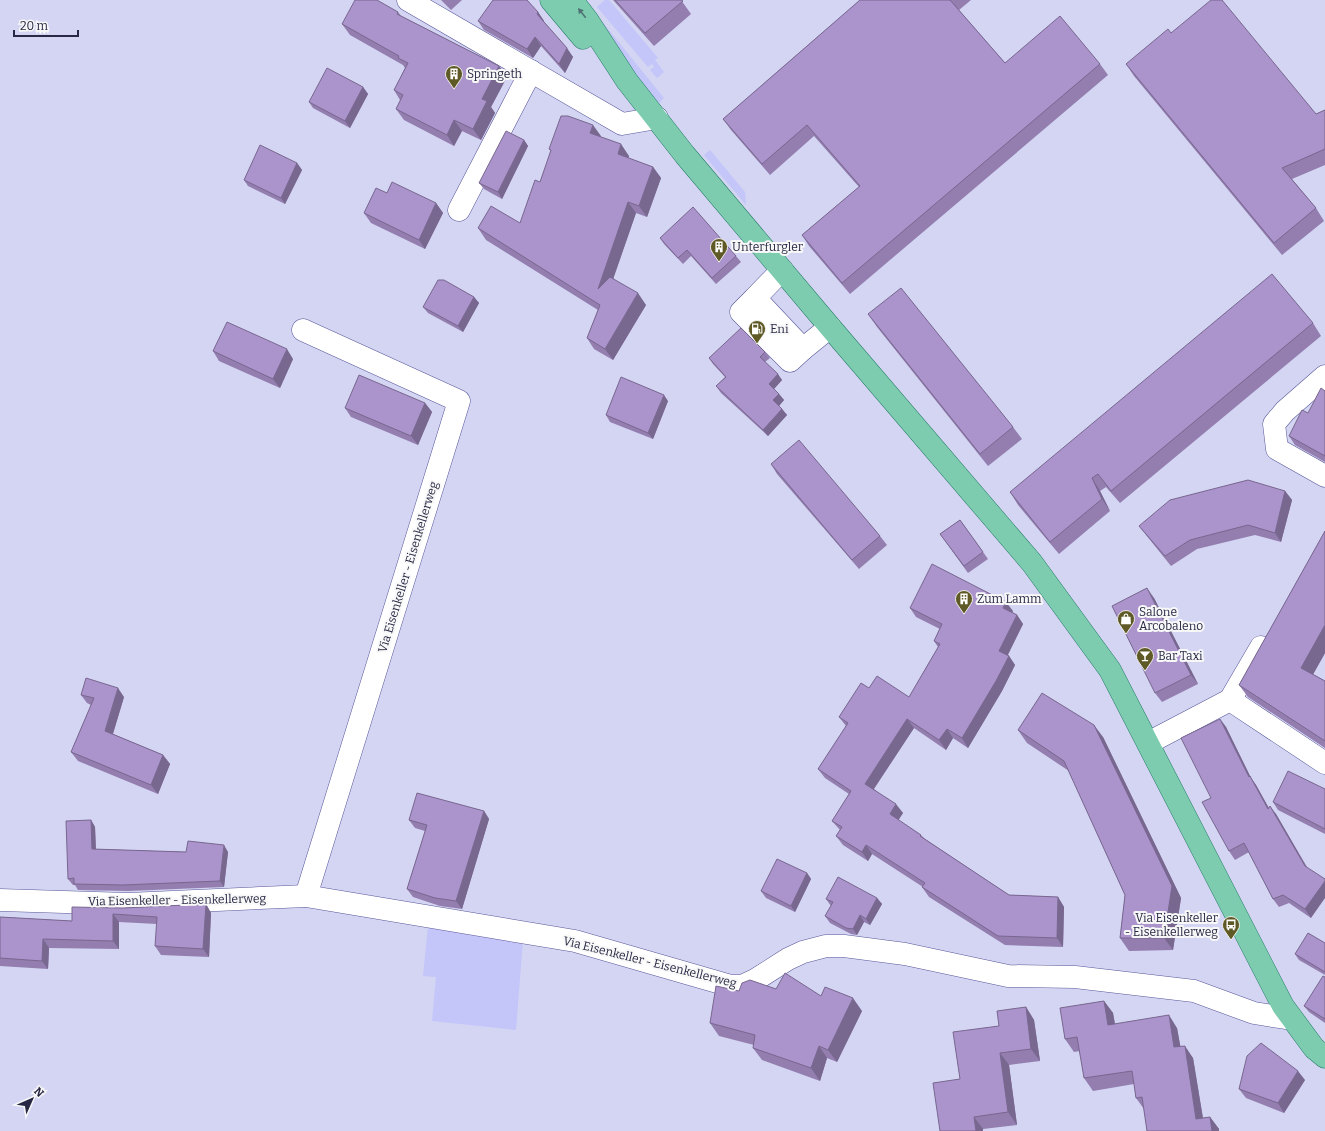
<svg xmlns="http://www.w3.org/2000/svg" width="1325" height="1131" font-family="Bitter,serif">
	<rect width="100%" height="100%" fill="#d3d5f3"/>
	<g fill="#c4c5f9">
		<polygon points="605,0 609,0 658,58 655,60 664,72 657,78 650,70 654,67 652,64 648,67 597,7"/>
		<polygon points="595,13 664,98 659,103 634,75"/>
		<polygon points="710,150 745,192 746,205 704,155"/>
		<polygon points="428,926 523,940 516,1030 432,1021 436,977 423,976"/>
	</g>
	<g fill="none" stroke-linecap="round" stroke-linejoin="round">
		<defs>
			<g id="minor">
				<polyline points="408,0 622,124 657,118"/>
				<polyline points="459,210 531,71"/>
				<polyline points="782,270 755,298 803,349 830,327"/>
				<polyline points="755,298 741,312 790,361 803,349"/>
				<polyline points="303,330 459,401 306,896"/>
				<polyline points="1325,376 1285,411 1274,424 1277,449 1325,476"/>
				<polyline points="1230,700 1325,763"/>
				<polyline points="1148,743 1230,700 1261,647"/>
				<polyline points="0,900 128,904 306,896 575,941 731,986 742,986 755,980 788,959 803,952 826,946 844,946 905,954 1008,976 1075,977 1194,991 1254,1013 1292,1019"/>
			</g>
			<g id="major">
				<polyline points="551,0 583,38"/>
				<polyline points="572,0 588,21 627,81 685,155 830,327 1032,563 1110,670 1283,1006 1314,1048 1325,1057"/>
			</g>
		</defs>
		<use href="#minor" stroke="#595799" stroke-width="23"/>
		<use href="#major" stroke="#287c68" stroke-width="23"/>
		<use href="#minor" stroke="#fff" stroke-width="22"/>
		<use href="#major" stroke="#7eccb0" stroke-width="22"/>
	</g>
	<g fill="#937eaf">
		<polygon points="441,0 462,0 451,10"/>
		<polygon points="613,0 681,0 691,14 654,46"/>
		<polygon points="860,0 971,0 959,10 1005,63 1100,64 1108,75 850,294 809,246 802,235 859,187 814,136 770,175 731,130 723,119"/>
		<polygon points="398,12 401,16 499,66 507,77 491,107 495,113 481,140 462,131 454,146 404,120 396,109 400,100 394,90 405,68 403,65 350,35 342,24"/>
		<polygon points="538,12 544,21 544,22 573,57 565,73 541,46 533,58 484,30 478,21"/>
		<polygon points="1171,33 1316,114 1325,110 1325,165 1292,179 1316,208 1324,221 1282,255 1134,76 1126,64"/>
		<polygon points="363,87 368,94 350,128 313,108 309,102"/>
		<polygon points="601,136 600,137 629,156 628,158 653,167 661,178 647,217 636,213 613,278 646,305 613,360 594,349 587,338 598,310 486,240 478,228 520,223 540,182 551,151 549,149"/>
		<polygon points="524,140 528,146 502,199 484,189 479,183"/>
		<polygon points="297,163 302,170 285,204 248,186 244,180"/>
		<polygon points="387,193 436,203 443,213 425,249 371,223 364,213"/>
		<polygon points="660,238 736,256 741,262 716,284 691,256 683,264 664,244"/>
		<polygon points="474,297 479,303 463,332 428,313 423,307"/>
		<polygon points="868,314 1013,427 1022,439 988,466 877,327"/>
		<polygon points="1313,323 1321,336 1120,503 1106,487 1100,491 1110,511 1059,554 1018,505 1010,492"/>
		<polygon points="213,351 293,359 280,388 219,361"/>
		<polygon points="765,352 770,358 765,362 782,380 774,389 779,394 784,400 779,406 782,409 787,415 768,436 721,393 716,386 725,377 713,364 709,358"/>
		<polygon points="1325,391 1325,462 1295,445 1289,436 1308,413"/>
		<polygon points="668,401 653,439 610,422 606,415"/>
		<polygon points="425,403 432,412 418,445 351,417 345,408"/>
		<polygon points="771,464 880,536 887,545 859,569 777,474"/>
		<polygon points="1285,491 1292,500 1281,542 1255,535 1197,549 1171,566 1146,535 1139,526"/>
		<polygon points="960,520 988,559 968,573 940,534"/>
		<polygon points="1325,531 1325,653 1313,674 1325,681 1325,748 1248,697 1239,685"/>
		<polygon points="1154,598 1198,684 1162,702 1155,693"/>
		<polygon points="910,608 1013,611 1012,612 1017,615 1023,624 1008,655 1009,656 1015,665 1002,691 968,748 953,738 946,750 914,728 874,789 903,813 898,820 921,835 925,839 1009,895 1058,897 1064,907 1063,947 1005,945 929,897 922,887 923,887 872,854 868,861 843,845 836,836 840,830 832,821 849,794 825,778 818,769 846,726 839,717 869,688 909,697 938,647 934,641 940,629 916,617"/>
		<polygon points="81,695 124,697 113,734 163,755 170,764 158,794 78,761 71,752 91,705 87,703"/>
		<polygon points="1220,719 1226,727 1251,778 1256,785 1269,808 1276,814 1307,867 1311,918 1289,903 1279,907 1273,899 1249,852 1235,860 1229,851"/>
		<polygon points="1018,730 1103,737 1181,898 1173,950 1129,951 1120,938 1125,895 1069,771 1027,743"/>
		<polygon points="1325,789 1325,834 1278,810 1273,802"/>
		<polygon points="484,811 489,819 462,909 440,906 413,897 407,889 425,831 415,828 409,820"/>
		<polygon points="91,820 95,827 96,849 186,852 228,852 224,887 128,891 78,890 75,885 73,885 68,879"/>
		<polygon points="807,873 811,879 795,912 766,898 761,891"/>
		<polygon points="877,898 882,904 870,925 864,922 857,935 851,934 830,923 825,916 831,906 826,899"/>
		<polygon points="206,904 211,913 209,957 161,955 155,946 157,924 119,922 119,949 49,948 48,969 0,966 0,917 72,921 123,908"/>
		<polygon points="1325,943 1325,975 1299,960 1295,954"/>
		<polygon points="1325,977 1325,1023 1309,1012 1304,1006"/>
		<polygon points="776,989 821,996 862,1011 837,1062 827,1058 820,1081 762,1060 753,1048 754,1045 719,1036 710,1023"/>
		<polygon points="1104,1001 1113,1013 1115,1024 1177,1028 1180,1046 1193,1058 1203,1118 1210,1117 1219,1129 1219,1131 1147,1131 1144,1109 1136,1098 1134,1084 1093,1091 1084,1078 1080,1051 1074,1052 1065,1039"/>
		<polygon points="1026,1007 1034,1020 1040,1061 1009,1065 1017,1125 983,1129 983,1131 940,1131 999,1026"/>
		<polygon points="1305,1080 1284,1113 1246,1098 1239,1089"/>
	</g>
	<g fill="#78678f">
		<polygon points="538,12 544,21 543,23 537,14"/>
		<polygon points="535,37 541,46 533,58 527,49"/>
		<polygon points="567,48 573,57 565,73 559,64"/>
		<polygon points="499,66 507,77 491,107 495,113 481,140 473,129 482,99"/>
		<polygon points="363,87 368,94 350,128 345,121"/>
		<polygon points="454,120 462,131 454,146 447,135"/>
		<polygon points="593,125 601,136 598,145 590,133"/>
		<polygon points="524,140 528,146 502,199 498,192"/>
		<polygon points="621,144 629,156 626,165 618,154"/>
		<polygon points="297,163 302,170 285,204 281,198"/>
		<polygon points="653,167 661,178 647,217 639,206"/>
		<polygon points="628,202 636,213 606,300 598,289"/>
		<polygon points="436,203 443,213 425,249 419,240"/>
		<polygon points="638,293 646,305 613,360 605,349"/>
		<polygon points="474,297 479,303 463,332 458,326"/>
		<polygon points="287,349 293,359 280,388 273,379"/>
		<polygon points="778,374 782,380 773,390 769,384"/>
		<polygon points="779,394 784,400 778,407 773,400"/>
		<polygon points="664,395 668,401 653,439 648,433"/>
		<polygon points="425,403 432,412 418,445 411,436"/>
		<polygon points="782,409 787,415 768,436 763,430"/>
		<polygon points="1092,478 1100,491 1110,511 1102,499"/>
		<polygon points="1285,491 1292,500 1281,542 1275,533"/>
		<polygon points="1147,588 1154,598 1198,684 1191,675"/>
		<polygon points="1006,602 1013,611 1009,617 1003,608"/>
		<polygon points="1017,615 1023,624 1005,660 999,651"/>
		<polygon points="1325,625 1325,653 1310,680 1301,668"/>
		<polygon points="1009,656 1015,665 1002,691 968,748 962,738"/>
		<polygon points="118,688 124,697 111,740 105,731"/>
		<polygon points="907,719 914,728 871,793 865,784"/>
		<polygon points="1220,719 1226,727 1251,778 1256,785 1274,818 1268,809 1249,777"/>
		<polygon points="1094,725 1103,737 1181,898 1173,950 1164,938"/>
		<polygon points="947,729 953,738 946,750 939,740"/>
		<polygon points="163,755 170,764 158,794 151,785"/>
		<polygon points="896,804 903,813 896,824 890,814"/>
		<polygon points="1270,806 1276,814 1311,875 1305,866"/>
		<polygon points="484,811 489,819 462,909 456,901"/>
		<polygon points="91,820 95,827 96,855 92,849"/>
		<polygon points="224,845 228,852 224,887 220,881"/>
		<polygon points="866,845 872,854 868,861 862,852"/>
		<polygon points="807,873 811,879 795,912 791,906"/>
		<polygon points="1325,881 1325,898 1311,918 1305,909"/>
		<polygon points="1058,897 1064,907 1063,947 1057,938"/>
		<polygon points="877,898 882,904 870,925 866,919"/>
		<polygon points="206,904 211,913 209,957 203,949"/>
		<polygon points="113,914 119,922 119,949 113,941"/>
		<polygon points="860,915 864,922 857,935 853,929"/>
		<polygon points="43,939 49,948 48,969 42,961"/>
		<polygon points="853,998 862,1011 837,1062 828,1050"/>
		<polygon points="1104,1001 1113,1013 1117,1037 1108,1025"/>
		<polygon points="1026,1007 1034,1020 1040,1061 1031,1049"/>
		<polygon points="1169,1015 1177,1028 1183,1060 1174,1047"/>
		<polygon points="819,1046 827,1058 820,1081 811,1068"/>
		<polygon points="1185,1046 1193,1058 1205,1131 1196,1119"/>
		<polygon points="1000,1053 1009,1065 1017,1125 1008,1112"/>
		<polygon points="1298,1071 1305,1080 1284,1113 1278,1103"/>
		<polygon points="974,1117 983,1129 983,1131 976,1131"/>
		<polygon points="1210,1117 1219,1129 1219,1131 1212,1131"/>
	</g>
	<g fill="#ab93cc" stroke="#78678f">
		<polygon points="355,0 377,0 398,12 397,14 499,66 482,99 487,101 473,129 454,120 447,135 396,109 403,95 394,90 408,63 398,58 399,56 342,24"/>
		<polygon points="493,0 527,0 538,12 537,14 567,48 559,64 535,37 527,49 478,21"/>
		<polygon points="615,0 681,0 683,1 645,33"/>
		<polygon points="860,0 950,0 1005,63 1060,16 1100,64 842,283 802,235 860,186 807,125 762,164 723,119"/>
		<polygon points="1211,0 1222,0 1316,114 1325,110 1325,149 1282,168 1316,208 1274,243 1126,64 1168,29 1171,33"/>
		<polygon points="327,68 363,87 345,121 309,102"/>
		<polygon points="561,116 568,116 593,125 590,133 621,144 618,154 653,167 639,206 628,202 598,289 610,277 638,293 605,349 587,338 600,305 478,228 491,206 520,223 535,180 540,182 551,150 549,149"/>
		<polygon points="506,131 524,140 498,192 479,183"/>
		<polygon points="260,145 297,163 281,198 244,180"/>
		<polygon points="392,182 436,203 419,240 364,213 376,188 387,193"/>
		<polygon points="693,207 736,256 712,278 687,250 678,258 660,238"/>
		<polygon points="1272,274 1313,323 1111,491 1098,474 1092,478 1102,499 1050,542 1010,492"/>
		<polygon points="438,280 444,280 474,297 458,326 423,307"/>
		<polygon points="901,288 1013,427 980,454 868,314"/>
		<polygon points="227,322 287,349 273,379 213,351"/>
		<polygon points="741,328 765,352 760,357 778,374 769,384 779,394 773,400 782,409 763,430 716,386 726,377 709,358"/>
		<polygon points="359,375 425,403 411,436 345,408"/>
		<polygon points="621,377 664,395 648,433 606,415"/>
		<polygon points="1321,388 1325,391 1325,456 1289,436 1302,410 1308,413"/>
		<polygon points="799,440 880,536 852,560 771,464"/>
		<polygon points="1248,480 1285,491 1275,533 1248,525 1190,540 1165,556 1139,526 1170,500"/>
		<polygon points="960,520 983,552 964,566 940,534"/>
		<polygon points="1325,531 1325,625 1301,668 1325,681 1325,741 1239,685"/>
		<polygon points="932,564 1006,602 1003,608 1017,615 999,651 1009,656 996,681 962,738 947,729 939,740 907,719 865,784 896,804 890,814 921,835 920,836 1009,895 1058,897 1057,938 998,936 922,887 925,883 866,845 862,852 836,836 842,827 832,821 851,791 818,769 848,723 839,717 861,683 869,688 877,676 909,697 940,644 934,641 942,624 910,608"/>
		<polygon points="1147,588 1191,675 1155,693 1112,606"/>
		<polygon points="86,678 118,688 105,731 163,755 151,785 71,752 94,698 81,695"/>
		<polygon points="1042,693 1094,725 1172,886 1164,938 1120,938 1125,895 1064,761 1018,730"/>
		<polygon points="1220,719 1249,777 1250,776 1268,809 1270,806 1305,866 1325,879 1325,881 1305,909 1283,895 1273,899 1244,843 1229,851 1202,802 1211,798 1181,738"/>
		<polygon points="1288,771 1325,789 1325,829 1273,802"/>
		<polygon points="417,793 484,811 456,901 435,898 407,889 427,825 409,820"/>
		<polygon points="91,820 92,849 186,852 188,841 224,845 220,881 123,885 74,884 74,878 68,879 66,821"/>
		<polygon points="777,859 807,873 791,906 761,891"/>
		<polygon points="838,877 877,898 866,919 860,915 853,929 846,928 825,916 833,902 826,899"/>
		<polygon points="206,904 203,949 155,946 157,917 113,914 113,941 43,939 42,961 0,958 0,917 72,921 72,907 123,908"/>
		<polygon points="1308,933 1325,943 1325,972 1295,954"/>
		<polygon points="785,973 821,996 825,987 853,998 828,1050 819,1046 811,1068 753,1048 755,1035 710,1023 716,986 739,991 742,983 750,980 776,989"/>
		<polygon points="1323,976 1325,977 1325,1019 1304,1006"/>
		<polygon points="1104,1001 1108,1025 1169,1015 1174,1047 1185,1046 1196,1119 1210,1117 1212,1131 1147,1131 1142,1097 1136,1098 1132,1071 1084,1078 1077,1037 1065,1039 1060,1008"/>
		<polygon points="1026,1007 1031,1049 1000,1053 1008,1112 974,1117 976,1131 940,1131 933,1083 960,1079 953,1032 999,1026 997,1011"/>
		<polygon points="1261,1043 1298,1071 1278,1103 1239,1089 1247,1056"/>
	</g>
	<defs><path id="oneway-solid" d="M-6-.8H1V-3.2L6.5 0L1 3.2V.8H-6Z"/></defs>
	<use fill="#4f7275" href="#oneway-solid" transform="translate(582 13) rotate(-128)"/>
	<defs>
		<symbol id="building-pin" viewBox="-11 -11 22 30"><path d="M0 17L-7.5 6A9.5 9.5 0 1 1 7.5 6Z" fill="#5e5925" stroke="#f8f8f8"/><path d="M-4-6H4V6H1V3H-1V6H-4ZM-2.5-4.3h1.7v1.8h-1.7ZM.8-4.3h1.7v1.8H.8ZM-2.5-1h1.7V.8h-1.7ZM.8-1h1.7V.8H.8Z" fill="#fff"/></symbol>
		<symbol id="fuel-pin" viewBox="-11 -11 22 30"><path d="M0 17L-7.5 6A9.5 9.5 0 1 1 7.5 6Z" fill="#5e5925" stroke="#f8f8f8"/><path d="M-5.5-6h7V0h2V4h1.3V-2.5L3-4.5l.8-.8L6-3V5H2.5V1h-1V6h-7ZM-4.2-4.7v3.2H.2V-4.7Z" fill="#fff"/></symbol>
		<symbol id="shop-pin" viewBox="-11 -11 22 30"><path d="M0 17L-7.5 6A9.5 9.5 0 1 1 7.5 6Z" fill="#5e5925" stroke="#f8f8f8"/><path d="M-5-2.5h2.3a2.7 3.5 0 0 1 5.4 0H5L5.5 6h-11ZM-1.5-2.5h3a1.5 2.3 0 0 0-3 0Z" fill="#fff"/></symbol>
		<symbol id="bar-pin" viewBox="-11 -11 22 30"><path d="M0 17L-7.5 6A9.5 9.5 0 1 1 7.5 6Z" fill="#5e5925" stroke="#f8f8f8"/><path d="M-6-5H6L.8 .8V4.5H3.5V6h-7V4.5H-.8V.8Z" fill="#fff"/></symbol>
		<symbol id="bus-pin" viewBox="-11 -11 22 30"><path d="M0 17L-7.5 6A9.5 9.5 0 1 1 7.5 6Z" fill="#5e5925" stroke="#f8f8f8"/><path d="M-5-6H5V4H4V6H2V4H-2V6H-4V4H-5ZM-3.5-4V0h7V-4ZM-3.5 1.2v1.5H-2V1.2ZM2 1.2v1.5H3.5V1.2Z" fill="#fff"/></symbol>
	</defs>
	<g fill-rule="evenodd">
		<use href="#building-pin" x="444" y="64" width="20" height="27"/>
		<use href="#building-pin" x="709" y="237" width="20" height="27"/>
		<use href="#fuel-pin" x="747" y="319" width="20" height="27"/>
		<use href="#building-pin" x="954" y="589" width="20" height="27"/>
		<use href="#shop-pin" x="1116" y="609" width="20" height="27"/>
		<use href="#bar-pin" x="1135" y="646" width="20" height="27"/>
		<use href="#bus-pin" x="1221" y="915" width="20" height="27"/>
	</g>
	<g text-anchor="middle" stroke-width="4" stroke-linejoin="round" paint-order="stroke">
		<g font-size="12" fill="#282845" stroke="#f8f8f8" text-anchor="start">
			<text x="467" y="78">Springeth</text>
			<text x="732" y="251">Unterfurgler</text>
			<text x="770" y="333">Eni</text>
			<text x="977" y="603">Zum Lamm</text>
			<text x="1139" y="616">Salone<tspan x="1139" dy="14">Arcobaleno</tspan></text>
			<text x="1158" y="660">Bar Taxi</text>
			<text x="1218" y="922" text-anchor="end">Via Eisenkeller<tspan x="1218" dy="14">- Eisenkellerweg</tspan></text>
		</g>
		<g font-size="12" fill="#282845" stroke="#f8f8f8">
			<text transform="translate(408 567) rotate(-73)" y="4">Via Eisenkeller - Eisenkellerweg</text>
			<text transform="translate(177 900) rotate(-1)" y="4">Via Eisenkeller - Eisenkellerweg</text>
			<text transform="translate(650 962) rotate(14)" y="4">Via Eisenkeller - Eisenkellerweg</text>
		</g>
	</g>
	<g transform="translate(32 1099) rotate(45)" stroke="#f8f8f8" stroke-width="3" paint-order="stroke">
	<path d="M0-3L7 15L0 10L-7 15Z" fill="#282845"/>
	<text y="-6" font-size="11" font-weight="bold" text-anchor="middle" fill="#282845">N</text>
	</g>
	<path d="M14 30v6h64v-6" fill="none" stroke="#282845" stroke-width="2"/>
	<text x="20" y="30" font-size="12" fill="#282845" stroke="#f8f8f8" stroke-width="3" paint-order="stroke">20 m</text>
</svg>
